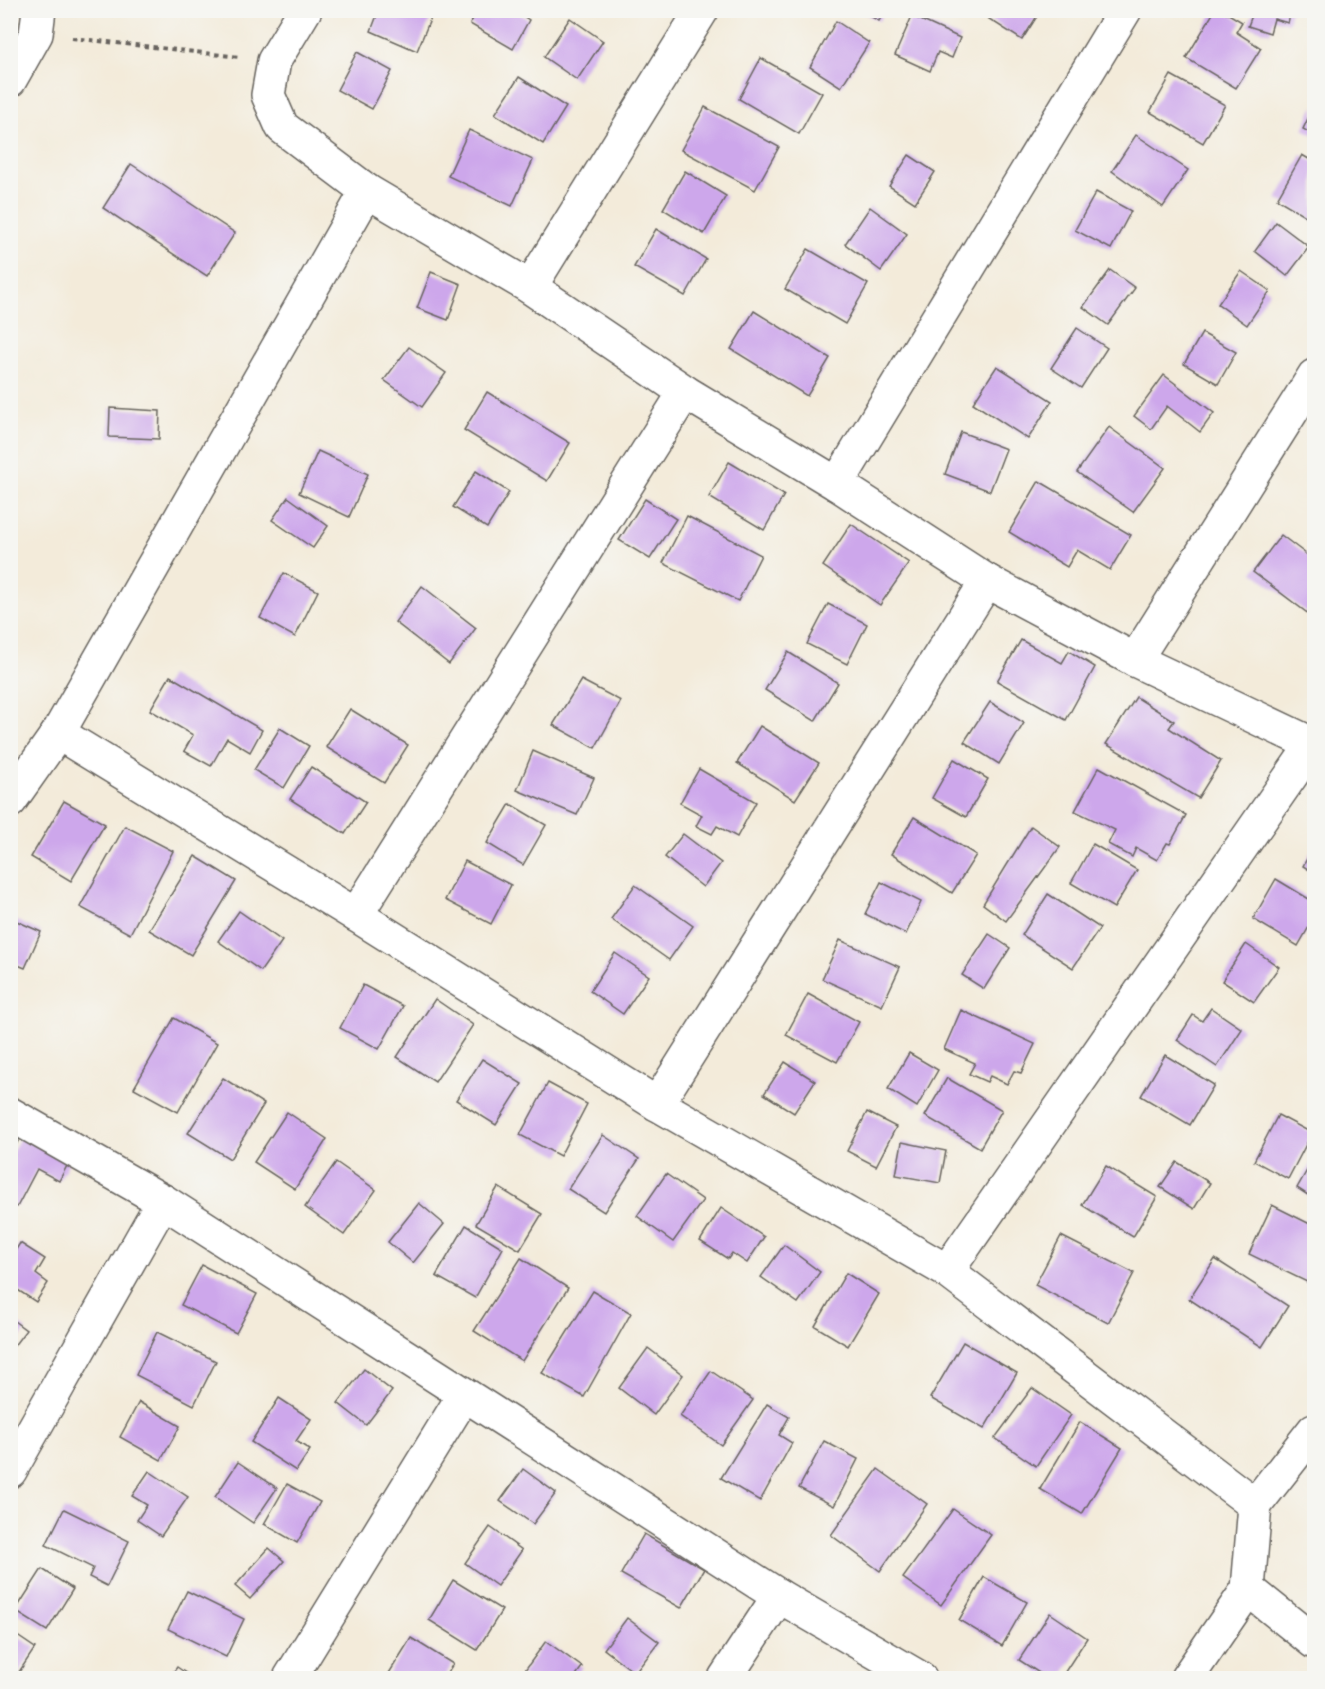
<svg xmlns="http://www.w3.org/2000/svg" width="1325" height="1689" font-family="'Balsamiq Sans',sans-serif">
	<rect width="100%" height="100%" fill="#f6f6f2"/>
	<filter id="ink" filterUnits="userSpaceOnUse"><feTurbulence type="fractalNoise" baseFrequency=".0167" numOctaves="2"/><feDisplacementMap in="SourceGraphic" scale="12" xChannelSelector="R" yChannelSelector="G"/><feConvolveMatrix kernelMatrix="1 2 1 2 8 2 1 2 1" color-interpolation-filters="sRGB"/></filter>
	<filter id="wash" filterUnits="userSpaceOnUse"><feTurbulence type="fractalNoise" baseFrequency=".008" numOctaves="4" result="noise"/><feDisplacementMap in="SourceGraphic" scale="24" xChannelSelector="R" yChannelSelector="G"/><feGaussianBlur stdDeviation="1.35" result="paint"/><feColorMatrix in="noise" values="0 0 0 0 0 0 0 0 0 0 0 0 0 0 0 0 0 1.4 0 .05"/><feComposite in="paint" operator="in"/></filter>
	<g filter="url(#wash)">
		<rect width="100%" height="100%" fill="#f3ebda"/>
		<g id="blocks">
			<g fill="#cda7eb">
				<polygon points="379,10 434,10 417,51 371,31"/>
				<polygon points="478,10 514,10 529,20 513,49 470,24"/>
				<polygon points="859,10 885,10 879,21"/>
				<polygon points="975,10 1041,10 1022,40"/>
				<polygon points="1215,10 1222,10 1242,22 1236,32 1261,48 1236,88 1186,58"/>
				<polygon points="1254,10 1291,10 1288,23 1274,19 1270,33 1248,26"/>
				<polygon points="912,16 960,38 952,58 938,52 930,71 895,55"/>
				<polygon points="570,18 603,41 577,80 544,57"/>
				<polygon points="836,21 869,43 841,87 810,67"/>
				<polygon points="357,52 392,71 372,109 337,90"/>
				<polygon points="761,58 822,93 799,134 739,99"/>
				<polygon points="1171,75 1225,105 1203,143 1150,112"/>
				<polygon points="519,77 566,107 543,144 495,114"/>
				<polygon points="1314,106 1314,135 1303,129"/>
				<polygon points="705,107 779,147 755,190 681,150"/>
				<polygon points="469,130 533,160 512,206 448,176"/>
				<polygon points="1136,135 1188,170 1163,207 1112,171"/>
				<polygon points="909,155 935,172 915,203 889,186"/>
				<polygon points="1302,155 1314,162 1314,221 1277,199"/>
				<polygon points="131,164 235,233 207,276 103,208"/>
				<polygon points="685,171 726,196 704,234 663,209"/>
				<polygon points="1096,192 1131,211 1111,249 1075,230"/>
				<polygon points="870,207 907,234 881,271 845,244"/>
				<polygon points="1276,222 1309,247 1287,276 1255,251"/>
				<polygon points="656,229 706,259 685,296 634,267"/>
				<polygon points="808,249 868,284 845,324 785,289"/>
				<polygon points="1110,270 1135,288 1108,325 1083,307"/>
				<polygon points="1241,271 1270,291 1247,325 1218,304"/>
				<polygon points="431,272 461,284 448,320 417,308"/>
				<polygon points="754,311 830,358 807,396 731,349"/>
				<polygon points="1077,328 1107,348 1081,388 1051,368"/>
				<polygon points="1202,333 1236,352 1218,384 1184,364"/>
				<polygon points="409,347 446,373 422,407 384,380"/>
				<polygon points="997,366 1052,401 1028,439 973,403"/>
				<polygon points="1164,375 1214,413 1200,432 1167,406 1151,429 1134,416"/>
				<polygon points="487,392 570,443 547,481 464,430"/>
				<polygon points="110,408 160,411 159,439 109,437"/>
				<polygon points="1109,427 1165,468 1133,512 1077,472"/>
				<polygon points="961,432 1006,449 990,491 945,474"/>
				<polygon points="318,451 368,474 349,517 299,493"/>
				<polygon points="729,462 784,495 764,530 709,497"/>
				<polygon points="476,471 509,492 487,528 453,507"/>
				<polygon points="1039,481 1131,535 1110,570 1077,550 1067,567 1009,532"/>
				<polygon points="288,497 328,526 313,548 272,520"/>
				<polygon points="645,499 676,519 650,559 619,540"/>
				<polygon points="687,516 761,555 738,601 663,563"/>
				<polygon points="851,524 909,563 880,605 823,566"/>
				<polygon points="1281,535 1314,560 1314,618 1253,572"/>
				<polygon points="284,573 318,591 295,637 260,618"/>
				<polygon points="422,586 476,628 449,664 395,622"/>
				<polygon points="828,604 867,624 847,664 807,644"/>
				<polygon points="1021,640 1062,663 1069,651 1095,667 1066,720 997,681"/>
				<polygon points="788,652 838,683 815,721 765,690"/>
				<polygon points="170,676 262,730 250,752 227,738 211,766 184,751 193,735 150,710"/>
				<polygon points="581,680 621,701 595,748 553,725"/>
				<polygon points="1136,697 1174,721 1169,728 1221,761 1198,798 1106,744"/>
				<polygon points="990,702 1024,723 999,764 964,742"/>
				<polygon points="350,709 408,745 384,783 326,747"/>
				<polygon points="760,726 819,763 795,800 737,763"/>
				<polygon points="280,728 309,746 284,788 254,770"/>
				<polygon points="533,751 594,778 577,815 517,790"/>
				<polygon points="954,759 988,779 966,817 932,798"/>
				<polygon points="311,767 366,802 345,834 290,799"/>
				<polygon points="1099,767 1186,815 1170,844 1167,843 1157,860 1136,848 1132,857 1108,844 1115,830 1075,811"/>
				<polygon points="699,769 756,802 737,837 717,826 712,834 696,826 702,815 680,803"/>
				<polygon points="64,801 105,824 71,881 31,857"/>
				<polygon points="510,804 546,825 523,865 487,843"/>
				<polygon points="914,817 976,855 952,893 891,854"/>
				<polygon points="125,826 173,851 130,934 80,907"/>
				<polygon points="1031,826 1060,847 1006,921 983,904"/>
				<polygon points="683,834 721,863 703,887 665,857"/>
				<polygon points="1093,844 1137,870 1114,908 1071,883"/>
				<polygon points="1314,846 1314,873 1303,866"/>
				<polygon points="195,856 236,881 191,955 149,930"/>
				<polygon points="465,861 511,885 491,924 445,900"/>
				<polygon points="1276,879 1314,902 1314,918 1298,946 1253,919"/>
				<polygon points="881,882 921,902 906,934 865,914"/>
				<polygon points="635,885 693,926 669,960 611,919"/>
				<polygon points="1048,894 1100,928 1073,968 1022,935"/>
				<polygon points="239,911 282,941 261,971 218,941"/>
				<polygon points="10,918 41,932 25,968 13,963 10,969"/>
				<polygon points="989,934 1010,948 984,989 962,975"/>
				<polygon points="840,940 900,967 882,1006 822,979"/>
				<polygon points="1246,944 1279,967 1254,1002 1222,981"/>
				<polygon points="615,953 649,976 623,1014 590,991"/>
				<polygon points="363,985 403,1006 379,1049 340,1028"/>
				<polygon points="808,994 859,1022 837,1062 786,1035"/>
				<polygon points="435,999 473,1025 435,1082 397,1057"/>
				<polygon points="1211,1008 1242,1029 1217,1067 1177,1040 1193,1015 1202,1021"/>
				<polygon points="961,1010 1035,1044 1021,1073 1014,1071 1007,1084 990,1076 987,1082 969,1074 975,1063 944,1049"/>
				<polygon points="174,1018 217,1043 178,1112 134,1088"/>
				<polygon points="909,1053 938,1070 917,1107 888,1089"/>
				<polygon points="1165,1055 1214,1085 1190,1125 1141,1096"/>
				<polygon points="482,1059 522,1084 496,1125 456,1100"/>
				<polygon points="785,1062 815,1081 794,1113 764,1094"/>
				<polygon points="223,1078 264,1104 230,1159 188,1133"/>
				<polygon points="947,1078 1002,1110 980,1148 925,1116"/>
				<polygon points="548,1083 587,1104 560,1156 520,1135"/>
				<polygon points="287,1112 327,1139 295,1189 254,1162"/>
				<polygon points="867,1112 896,1127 876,1166 847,1151"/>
				<polygon points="1278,1115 1312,1133 1288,1179 1254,1161"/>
				<polygon points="23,1132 71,1158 59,1181 37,1169 17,1207 10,1203 10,1156"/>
				<polygon points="603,1135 639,1159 604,1212 568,1189"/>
				<polygon points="902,1142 946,1151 940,1183 896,1175"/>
				<polygon points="1314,1158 1314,1199 1297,1188"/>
				<polygon points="336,1162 376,1190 344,1235 305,1207"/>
				<polygon points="1177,1162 1210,1183 1194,1209 1160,1187"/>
				<polygon points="1106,1166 1157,1197 1133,1237 1082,1205"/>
				<polygon points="666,1174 703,1200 673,1242 637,1216"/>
				<polygon points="498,1187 542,1214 520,1250 476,1224"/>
				<polygon points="419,1203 444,1224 413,1263 388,1242"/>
				<polygon points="1272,1205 1314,1226 1314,1270 1309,1283 1249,1254"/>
				<polygon points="721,1208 764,1237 747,1263 732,1253 728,1259 700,1241"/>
				<polygon points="466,1225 503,1248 475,1298 436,1276"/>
				<polygon points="1061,1236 1134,1273 1108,1323 1035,1285"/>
				<polygon points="20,1243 45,1259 36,1274 48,1283 36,1302 10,1285 10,1259"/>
				<polygon points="784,1245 820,1272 798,1303 761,1277"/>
				<polygon points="521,1258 568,1288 522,1361 474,1331"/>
				<polygon points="1215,1259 1288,1306 1262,1347 1189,1299"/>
				<polygon points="202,1265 257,1294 236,1333 181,1305"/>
				<polygon points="846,1273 879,1294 848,1346 815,1326"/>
				<polygon points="593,1291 631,1313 584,1397 542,1373"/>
				<polygon points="10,1318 26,1330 10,1351"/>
				<polygon points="157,1332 216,1361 194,1405 136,1375"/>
				<polygon points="963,1342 1017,1373 984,1429 930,1398"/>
				<polygon points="648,1348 683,1375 654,1415 619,1388"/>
				<polygon points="364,1369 392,1391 366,1425 338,1403"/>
				<polygon points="711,1371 753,1400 721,1445 680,1416"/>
				<polygon points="1032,1388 1071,1415 1036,1466 995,1438"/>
				<polygon points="279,1398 311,1419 296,1441 310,1450 296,1471 251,1442"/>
				<polygon points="139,1402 180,1426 161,1460 120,1437"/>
				<polygon points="767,1404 789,1417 779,1435 792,1443 760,1501 721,1478"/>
				<polygon points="1080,1422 1122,1448 1082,1514 1040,1489"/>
				<polygon points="824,1441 858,1459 834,1506 799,1488"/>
				<polygon points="238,1462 277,1488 253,1523 215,1497"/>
				<polygon points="523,1469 556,1493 533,1524 500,1501"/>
				<polygon points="878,1469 927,1504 880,1571 831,1535"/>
				<polygon points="149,1471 188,1497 161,1536 137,1520 147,1505 132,1496"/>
				<polygon points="287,1484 320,1502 297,1543 264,1524"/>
				<polygon points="64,1509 129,1541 107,1586 89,1577 93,1568 46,1545"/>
				<polygon points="953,1509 991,1535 941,1605 903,1578"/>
				<polygon points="490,1527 522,1550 497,1586 465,1563"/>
				<polygon points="644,1534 704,1569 681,1608 621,1574"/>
				<polygon points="269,1548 284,1561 250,1599 235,1586"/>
				<polygon points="42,1569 73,1589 47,1631 15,1611"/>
				<polygon points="984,1577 1027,1602 1002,1646 959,1620"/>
				<polygon points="453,1580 502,1610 477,1650 429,1620"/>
				<polygon points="187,1591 244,1619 226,1657 168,1629"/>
				<polygon points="1050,1613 1087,1638 1061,1678 1047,1678 1019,1660"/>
				<polygon points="627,1618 659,1642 635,1673 604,1649"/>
				<polygon points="10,1631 35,1648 15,1678 10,1678"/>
				<polygon points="411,1638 453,1664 444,1678 386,1678"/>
				<polygon points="546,1641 582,1667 574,1678 528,1678 522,1674"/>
				<polygon points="177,1667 193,1678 169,1678"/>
			</g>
		</g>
	</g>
	<g filter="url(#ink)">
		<use href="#blocks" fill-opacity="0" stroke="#67645e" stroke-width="1.5"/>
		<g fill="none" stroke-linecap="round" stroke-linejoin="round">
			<defs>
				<g id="street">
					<polyline points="305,10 274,61 268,95 282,127 367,191 530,287 685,392 837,484 987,581 1135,660 1314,745"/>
					<polyline points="10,80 36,34 39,10"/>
					<polyline points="530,287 702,10"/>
					<polyline points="837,484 1125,10"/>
					<polyline points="1135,660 1314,376"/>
					<polyline points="58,733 356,915 657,1104 947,1271 1255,1505"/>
					<polyline points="10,801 58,733 367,191"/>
					<polyline points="356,915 685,392"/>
					<polyline points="657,1104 987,581"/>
					<polyline points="10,1114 163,1201 779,1596 920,1678"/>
					<polyline points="947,1271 1313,744"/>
					<polyline points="10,1471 163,1201"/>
					<polyline points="1248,1589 1314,1642"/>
					<polyline points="290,1678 464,1395"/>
					<polyline points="725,1678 779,1596"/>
					<polyline points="1187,1678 1248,1589 1255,1505 1314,1430"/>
				</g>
			</defs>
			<use href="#street" stroke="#67645e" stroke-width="36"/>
			<polyline stroke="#67645e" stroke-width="4" stroke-dasharray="4.5 4.5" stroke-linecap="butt" points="72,38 240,57"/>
			<use href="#street" stroke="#fff" stroke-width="33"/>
		</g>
	</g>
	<rect width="1325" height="1689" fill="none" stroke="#f6f6f2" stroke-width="36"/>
</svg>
